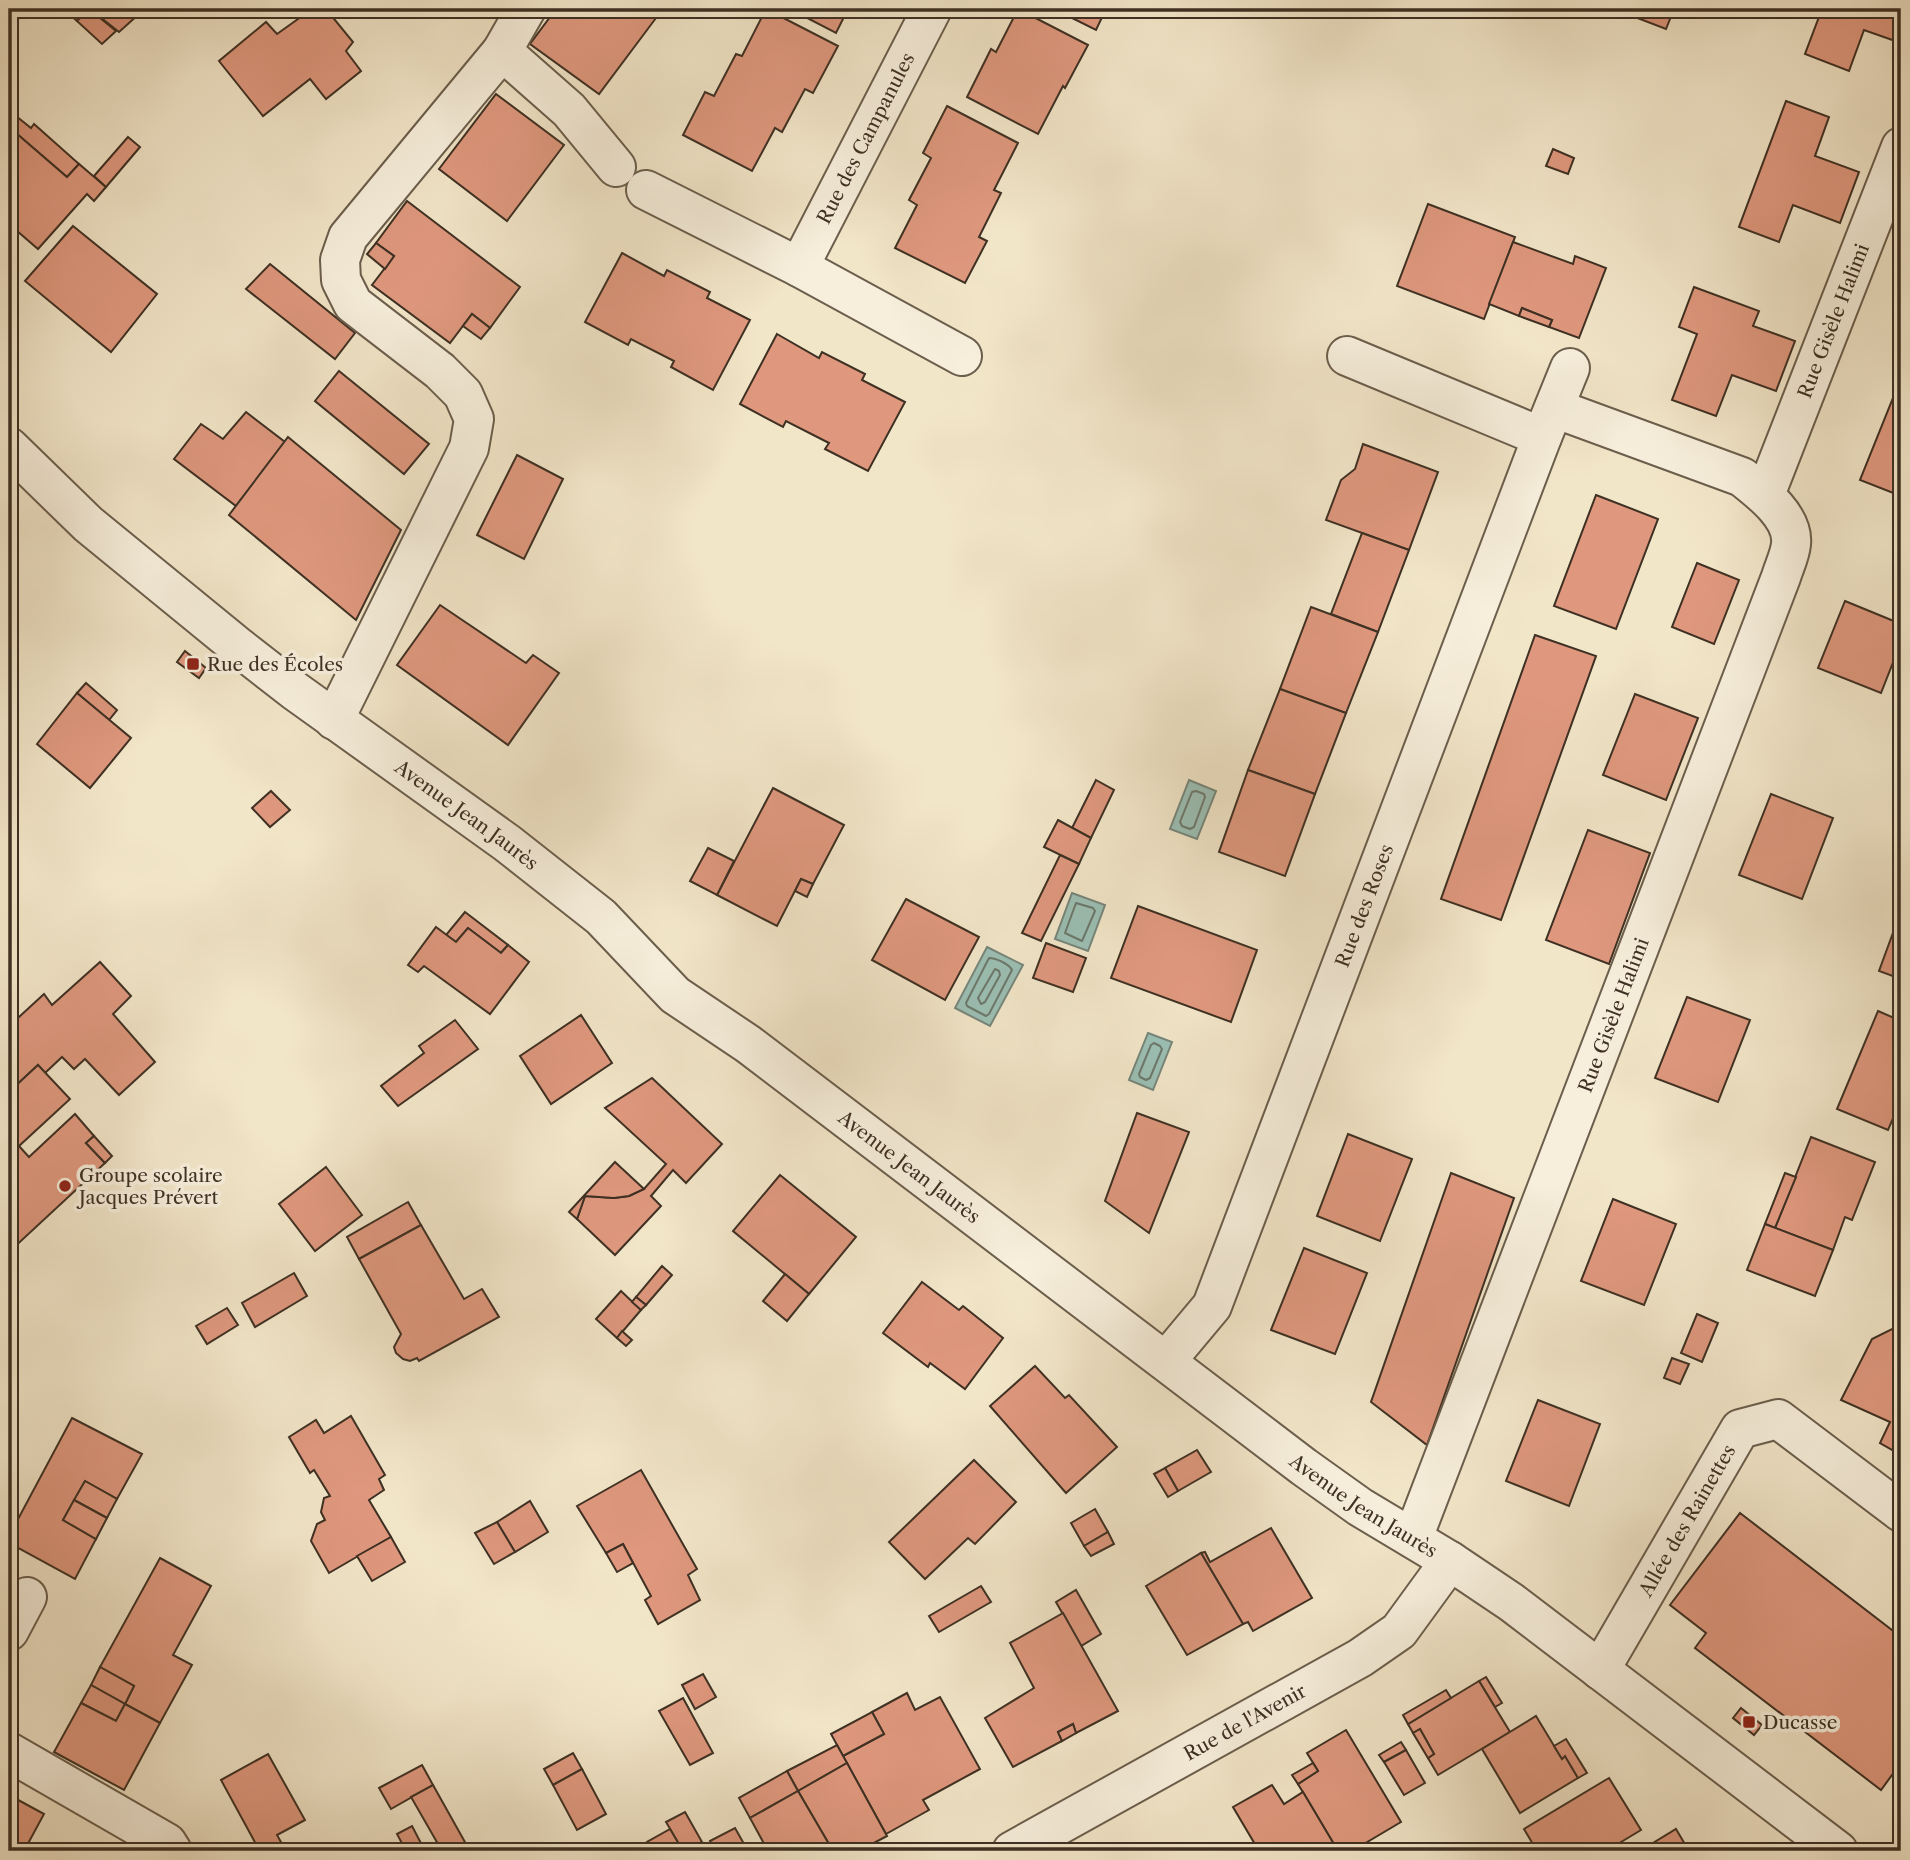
<svg xmlns="http://www.w3.org/2000/svg" width="1910" height="1860" font-family="'Libre Caslon Text',serif">
	<rect width="100%" height="100%" fill="#f2e6c9"/>
	<filter id="stains"><feTurbulence type="fractalNoise" baseFrequency=".00286" numOctaves="4"/><feColorMatrix values="0 0 0 0 .2 0 0 0 0 .09 0 0 0 0 .02 0 0 0 .5 -.17"/></filter>
	<radialGradient id="worn" r=".72"><stop offset=".6" stop-color="#630" stop-opacity="0"/><stop offset="1" stop-color="#630" stop-opacity=".3"/></radialGradient>
	<g fill="#9bc0b5" stroke="#76867b" stroke-width="2">
		<polygon points="1189,780 1216,791 1197,839 1170,829"/>
		<polygon points="1072,893 1105,905 1088,951 1055,939"/>
		<polygon points="987,947 1023,965 990,1026 955,1008"/>
		<polygon points="1148,1033 1172,1042 1153,1090 1129,1080"/>
	</g>
	<g fill="none" stroke-linecap="round" stroke-linejoin="round">
		<g stroke="#6c786c" stroke-width="2">
			<polygon points="1196,791 1204,794 1205,797 1194,827 1190,829 1182,826 1180,822 1192,792"/>
			<polygon points="1076,903 1093,908 1095,911 1082,941 1065,933"/>
			<path d="M 989,958 C 996,958 1009,964 1012,970 L 989,1014 L 986,1016 L 967,1006 L 966,1003 Z"/>
			<polygon points="995,969 999,971 1000,975 985,1002 981,1004 978,998"/>
			<polygon points="1154,1043 1160,1046 1162,1049 1150,1078 1146,1080 1140,1077 1139,1074 1151,1045"/>
		</g>
	</g>
	<g fill="#df987e" stroke="#3e3023" stroke-width="2">
		<polygon points="9,9 29,9 9,27"/>
		<polygon points="76,9 89,9 77,21 70,15"/>
		<polygon points="89,9 116,31 102,44 77,21"/>
		<polygon points="90,9 133,9 139,14 119,32"/>
		<polygon points="312,9 326,9 353,42 346,51 361,71 326,99 310,79 263,116 219,61 266,22 277,34"/>
		<polygon points="556,9 646,9 656,18 599,94 530,44"/>
		<polygon points="766,9 838,46 813,93 805,89 782,132 775,128 752,171 683,135 705,92 714,96 736,54 742,56"/>
		<polygon points="790,9 848,9 836,33"/>
		<polygon points="1018,9 1088,45 1065,88 1063,86 1038,134 967,97 991,49 996,52"/>
		<polygon points="1054,9 1106,9 1096,30"/>
		<polygon points="1614,9 1674,9 1666,29"/>
		<polygon points="1822,9 1901,9 1901,43 1864,30 1849,71 1805,54"/>
		<polygon points="496,94 564,145 507,221 439,169"/>
		<polygon points="1786,101 1829,117 1815,156 1859,172 1840,223 1793,205 1779,242 1739,227"/>
		<polygon points="947,106 1018,143 994,190 1001,193 979,237 987,241 965,283 895,248 917,205 909,200 931,158 923,153"/>
		<polygon points="11,112 31,128 34,124 79,164 67,177 9,127 9,115"/>
		<polygon points="9,127 67,177 79,164 106,187 94,201 87,194 38,249 9,224"/>
		<polygon points="128,137 140,147 106,187 94,176"/>
		<polygon points="1553,149 1574,158 1568,174 1546,166"/>
		<polygon points="407,201 520,287 490,328 472,314 450,343 372,285 394,256 376,243"/>
		<polygon points="1428,204 1515,237 1484,319 1397,286"/>
		<polygon points="73,226 157,294 111,352 25,281"/>
		<polygon points="1513,242 1573,264 1575,256 1606,268 1579,338 1549,327 1552,320 1522,308 1519,316 1489,304"/>
		<polygon points="376,243 394,256 385,269 367,254"/>
		<polygon points="622,253 664,276 667,270 710,292 707,298 750,320 713,390 671,367 674,361 631,339 628,345 585,322"/>
		<polygon points="270,264 355,333 335,359 246,289"/>
		<polygon points="1694,287 1759,311 1753,326 1795,341 1776,391 1732,375 1716,416 1672,400 1697,334 1679,327"/>
		<polygon points="1522,308 1552,320 1549,327 1519,316"/>
		<polygon points="472,314 490,328 481,339 463,326"/>
		<polygon points="777,334 819,358 822,352 865,374 862,380 905,402 868,471 825,449 829,443 786,421 783,427 740,404"/>
		<polygon points="339,371 429,444 404,474 315,401"/>
		<polygon points="1893,398 1901,402 1901,496 1860,480"/>
		<polygon points="246,412 285,442 236,506 174,459 201,424 223,439"/>
		<polygon points="288,437 401,530 356,620 229,515"/>
		<polygon points="1363,444 1438,472 1409,550 1326,520 1341,480 1355,469"/>
		<polygon points="517,455 563,479 524,559 477,535"/>
		<polygon points="1596,495 1658,519 1616,629 1554,606"/>
		<polygon points="1362,533 1409,550 1378,632 1331,614"/>
		<polygon points="1697,563 1739,580 1714,644 1672,627"/>
		<polygon points="1845,601 1901,624 1901,642 1881,693 1818,668"/>
		<polygon points="440,605 526,663 533,655 559,673 508,745 397,665"/>
		<polygon points="1311,607 1378,632 1346,713 1280,689"/>
		<polygon points="1535,635 1596,656 1501,920 1441,899"/>
		<polygon points="185,651 206,668 199,678 177,662"/>
		<polygon points="86,683 117,710 109,720 77,693"/>
		<polygon points="1280,689 1346,713 1315,794 1248,770"/>
		<polygon points="77,693 131,738 90,788 37,744"/>
		<polygon points="1635,694 1698,718 1666,800 1603,775"/>
		<polygon points="1248,770 1315,794 1285,876 1219,852"/>
		<polygon points="1096,780 1114,790 1091,838 1072,828"/>
		<polygon points="773,788 844,825 813,884 801,879 777,926 717,895"/>
		<polygon points="271,791 290,810 270,827 252,808"/>
		<polygon points="1771,794 1833,818 1802,899 1739,875"/>
		<polygon points="1058,820 1091,838 1079,864 1044,847"/>
		<polygon points="1588,830 1650,853 1609,964 1546,940"/>
		<polygon points="9,832 17,839 9,849"/>
		<polygon points="708,848 734,861 717,895 690,881"/>
		<polygon points="1060,855 1079,864 1041,941 1022,933"/>
		<polygon points="801,879 813,884 807,897 795,891"/>
		<polygon points="906,899 979,937 945,1000 872,960"/>
		<polygon points="1138,906 1257,950 1231,1022 1111,978"/>
		<polygon points="1901,911 1901,979 1879,971"/>
		<polygon points="465,912 508,945 501,953 468,928 456,942 446,935"/>
		<polygon points="436,927 456,942 468,928 501,953 508,945 529,962 490,1014 424,966 418,972 408,965"/>
		<polygon points="1046,943 1086,958 1073,992 1033,978"/>
		<polygon points="100,962 131,996 113,1014 155,1062 119,1095 85,1059 74,1069 62,1057 45,1073 38,1065 9,1092 9,1006 19,1017 44,994 52,1005"/>
		<polygon points="1687,997 1750,1020 1718,1102 1655,1078"/>
		<polygon points="1878,1011 1901,1021 1901,1100 1888,1130 1837,1109"/>
		<polygon points="581,1015 612,1063 551,1104 520,1056"/>
		<polygon points="455,1020 478,1049 398,1106 381,1086 424,1053 419,1046"/>
		<polygon points="38,1065 70,1099 19,1146 9,1135 9,1092"/>
		<polygon points="652,1078 722,1144 686,1183 673,1170 651,1196 661,1206 615,1255 577,1219 585,1196 614,1198 629,1196 644,1189 666,1164 605,1108"/>
		<polygon points="1137,1113 1189,1132 1149,1233 1105,1201"/>
		<polygon points="75,1114 94,1136 86,1143 105,1163 9,1252 9,1135 29,1157"/>
		<polygon points="1348,1134 1412,1159 1380,1241 1317,1216"/>
		<polygon points="94,1136 112,1156 105,1163 86,1143"/>
		<polygon points="1811,1137 1875,1162 1852,1220 1845,1217 1833,1250 1775,1228"/>
		<polygon points="615,1162 644,1189 629,1196 614,1198 585,1196 577,1219 569,1212"/>
		<polygon points="326,1167 362,1215 315,1251 279,1204"/>
		<polygon points="1451,1173 1514,1198 1427,1445 1371,1402"/>
		<polygon points="1785,1173 1796,1177 1775,1228 1765,1224"/>
		<polygon points="780,1175 856,1237 809,1294 733,1231"/>
		<polygon points="1613,1199 1676,1224 1644,1305 1581,1281"/>
		<polygon points="408,1202 421,1225 359,1259 347,1237"/>
		<polygon points="1765,1224 1833,1250 1815,1296 1747,1270"/>
		<polygon points="421,1225 464,1299 482,1289 499,1317 419,1361 417,1358 410,1361 403,1359 396,1353 394,1347 401,1334 359,1259"/>
		<polygon points="1304,1248 1367,1273 1335,1354 1271,1330"/>
		<polygon points="662,1266 672,1275 646,1305 636,1297"/>
		<polygon points="294,1273 307,1296 255,1327 242,1303"/>
		<polygon points="785,1274 809,1294 787,1321 763,1301"/>
		<polygon points="922,1282 959,1310 963,1306 1003,1338 965,1389 930,1363 928,1367 883,1333"/>
		<polygon points="621,1291 641,1310 617,1338 596,1319"/>
		<polygon points="636,1297 646,1305 641,1310 632,1302"/>
		<polygon points="227,1308 238,1325 207,1344 196,1326"/>
		<polygon points="1697,1314 1718,1323 1702,1362 1681,1353"/>
		<polygon points="1892,1329 1901,1333 1901,1455 1880,1443 1890,1422 1841,1400 1872,1339"/>
		<polygon points="622,1331 632,1340 626,1346 617,1338"/>
		<polygon points="1672,1358 1689,1364 1680,1384 1664,1378"/>
		<polygon points="1035,1366 1065,1398 1069,1395 1117,1447 1066,1493 990,1406"/>
		<polygon points="1538,1400 1600,1424 1569,1506 1506,1481"/>
		<polygon points="351,1416 385,1475 379,1479 384,1490 369,1500 391,1537 329,1573 311,1541 317,1524 325,1520 321,1512 324,1498 330,1496 314,1470 310,1473 289,1437 316,1420 324,1433"/>
		<polygon points="72,1418 142,1454 117,1499 85,1481 63,1520 96,1539 75,1579 9,1543 9,1536"/>
		<polygon points="1197,1450 1211,1472 1178,1491 1165,1468"/>
		<polygon points="974,1460 1016,1502 975,1544 968,1538 925,1579 889,1542"/>
		<polygon points="1165,1468 1178,1491 1168,1497 1154,1474"/>
		<polygon points="641,1470 697,1569 688,1575 700,1600 658,1624 645,1600 651,1596 623,1544 606,1553 577,1506"/>
		<polygon points="85,1481 117,1499 107,1518 74,1500"/>
		<polygon points="74,1500 107,1518 96,1539 63,1520"/>
		<polygon points="530,1501 548,1532 515,1552 497,1522"/>
		<polygon points="1095,1509 1108,1532 1084,1546 1071,1523"/>
		<polygon points="1740,1513 1901,1637 1901,1782 1892,1775 1881,1790 1695,1648 1706,1633 1670,1605"/>
		<polygon points="497,1522 515,1552 494,1564 475,1533"/>
		<polygon points="1271,1528 1312,1598 1253,1631 1248,1622 1243,1624 1201,1553 1205,1552 1210,1562"/>
		<polygon points="1108,1532 1114,1544 1091,1556 1084,1546"/>
		<polygon points="391,1537 405,1562 372,1581 357,1556"/>
		<polygon points="623,1544 633,1563 617,1572 606,1553"/>
		<polygon points="1201,1553 1243,1624 1187,1655 1146,1586"/>
		<polygon points="160,1558 211,1586 173,1655 192,1665 160,1723 125,1704 134,1686 100,1667"/>
		<polygon points="981,1586 991,1602 939,1632 929,1616"/>
		<polygon points="1076,1590 1101,1634 1081,1646 1056,1602"/>
		<polygon points="1063,1613 1118,1711 1076,1733 1073,1724 1058,1732 1062,1741 1013,1767 985,1718 1034,1688 1010,1643"/>
		<polygon points="100,1667 134,1686 125,1704 91,1685"/>
		<polygon points="703,1674 716,1697 695,1709 682,1685"/>
		<polygon points="1486,1677 1502,1703 1495,1707 1479,1681"/>
		<polygon points="1479,1681 1510,1732 1438,1775 1428,1758 1434,1754 1420,1729 1413,1733 1408,1724"/>
		<polygon points="91,1685 125,1704 116,1721 81,1703"/>
		<polygon points="1446,1690 1451,1698 1408,1724 1403,1715"/>
		<polygon points="907,1693 915,1710 940,1697 980,1769 923,1800 929,1810 886,1834 843,1756 884,1734 872,1712"/>
		<polygon points="683,1698 713,1753 690,1765 659,1711"/>
		<polygon points="81,1703 116,1721 125,1704 160,1723 124,1790 54,1752"/>
		<polygon points="1741,1708 1762,1725 1754,1735 1733,1718"/>
		<polygon points="872,1712 884,1734 843,1756 831,1734"/>
		<polygon points="1536,1716 1562,1759 1565,1756 1578,1778 1520,1813 1482,1749"/>
		<polygon points="1073,1724 1076,1733 1062,1741 1058,1732"/>
		<polygon points="1420,1729 1434,1754 1428,1758 1413,1733"/>
		<polygon points="1346,1730 1401,1822 1352,1851 1338,1851 1298,1784 1318,1771 1307,1753"/>
		<polygon points="1566,1739 1587,1773 1578,1778 1565,1756 1562,1759 1554,1746"/>
		<polygon points="1401,1742 1406,1750 1384,1762 1379,1755"/>
		<polygon points="837,1745 847,1763 798,1791 787,1771"/>
		<polygon points="1406,1750 1425,1783 1404,1795 1384,1762"/>
		<polygon points="573,1753 582,1769 553,1785 544,1769"/>
		<polygon points="268,1754 305,1820 277,1835 286,1851 248,1851 257,1846 221,1780"/>
		<polygon points="847,1763 887,1836 859,1851 853,1843 839,1851 833,1851 798,1791"/>
		<polygon points="1313,1763 1318,1771 1298,1784 1292,1775"/>
		<polygon points="422,1765 433,1785 391,1809 379,1788"/>
		<polygon points="582,1769 606,1814 577,1830 553,1785"/>
		<polygon points="787,1771 798,1791 750,1818 739,1798"/>
		<polygon points="1609,1778 1641,1830 1606,1851 1537,1851 1524,1829"/>
		<polygon points="433,1785 461,1835 470,1851 442,1851 411,1797"/>
		<polygon points="1272,1785 1284,1804 1303,1792 1338,1851 1259,1851 1233,1807"/>
		<polygon points="798,1791 833,1851 768,1851 750,1818"/>
		<polygon points="9,1795 44,1814 24,1851 9,1851"/>
		<polygon points="685,1812 702,1842 683,1851 666,1822"/>
		<polygon points="412,1826 425,1851 406,1851 397,1834"/>
		<polygon points="735,1828 748,1851 715,1851 710,1841"/>
		<polygon points="670,1829 683,1851 652,1851 647,1842"/>
		<polygon points="1676,1829 1689,1851 1640,1851"/>
		<polygon points="853,1843 858,1851 839,1851"/>
	</g>
	<g fill="none" stroke-linecap="round" stroke-linejoin="round">
		<defs>
			<g id="minor">
				<polyline points="502,51 569,110 616,167"/>
				<polyline points="646,190 799,267 962,356"/>
				<path id="s1" d="M 799,267 L 932,9"/>
				<polyline points="1347,356 1542,437"/>
				<path id="s2" d="M 9,447 L 88,524 L 236,645 L 295,691 L 507,843 L 601,917 L 675,995 L 748,1044 L 1304,1467 L 1360,1507 L 1450,1561 L 1511,1602 L 1838,1851"/>
				<path id="s3" d="M 1765,495 L 1901,147"/>
				<polyline points="334,720 469,448 474,419 463,394 440,371 353,304 341,280 340,260 348,237 502,51 526,9"/>
				<path id="s4" d="M 1166,1361 L 1212,1306 L 1542,437 L 1570,368"/>
				<path id="s5" d="M 1413,1538 L 1781,577 C 1784,567 1790,555 1791,544 C 1794,517 1761,492 1742,477 L 1554,408"/>
				<polyline points="9,1631 27,1597"/>
				<path id="s6" d="M 1600,1670 L 1740,1429 L 1778,1419 L 1901,1512"/>
				<polyline points="9,1752 167,1843 172,1851"/>
				<path id="s7" d="M 1012,1851 L 1360,1658 L 1399,1631 L 1450,1561"/>
			</g>
		</defs>
		<use href="#minor" stroke="#6b5e4c" stroke-width="42"/>
		<use href="#minor" stroke="#f7efdc" stroke-width="38"/>
	</g>
	<g fill="#8f2418" stroke="#f7efdc" stroke-width="2.5">
		<rect x="186" y="657" width="14" height="14" rx="3.5"/>
		<circle cx="65" cy="1186" r="7"/>
		<rect x="1742" y="1715" width="14" height="14" rx="3.5"/>
	</g>
	<g text-anchor="middle" stroke-width="7" stroke-linejoin="round" paint-order="stroke">
		<g font-size="19" fill="#3e3023" stroke="#f7efdc">
			<text dy="7" stroke="none"><textPath href="#s1" startOffset="145">Rue des Campanules</textPath></text>
			<text dy="7" stroke="none"><textPath href="#s3" startOffset="187">Rue Gisèle Halimi</textPath></text>
			<text dy="7" stroke="none"><textPath href="#s2" startOffset="588">Avenue Jean Jaurès</textPath></text>
			<text dy="7" stroke="none"><textPath href="#s4" startOffset="500">Rue des Roses</textPath></text>
			<text dy="7" stroke="none"><textPath href="#s5" startOffset="560">Rue Gisèle Halimi</textPath></text>
			<text dy="7" stroke="none"><textPath href="#s2" startOffset="1155">Avenue Jean Jaurès</textPath></text>
			<text dy="7" stroke="none"><textPath href="#s2" startOffset="1722">Avenue Jean Jaurès</textPath></text>
			<text dy="7" stroke="none"><textPath href="#s6" startOffset="173">Allée des Rainettes</textPath></text>
			<text dy="7" stroke="none"><textPath href="#s7" startOffset="266">Rue de l'Avenir</textPath></text>
		</g>
		<g font-size="19" fill="#3e3023" stroke="#f7efdc" text-anchor="start">
			<text x="207" y="671">Rue des Écoles</text>
			<text x="79" y="1182">Groupe scolaire<tspan x="79" dy="22">Jacques Prévert</tspan></text>
			<text x="1763" y="1729">Ducasse</text>
		</g>
	</g>
	<rect width="1910" height="1860" fill="none" stroke="#f2e6c9" stroke-width="35"/>
	<rect x="10" y="10" width="1889" height="1839" fill="none" stroke="#3e3023" stroke-width="3.5"/>
	<rect x="18" y="18" width="1875" height="1825" fill="none" stroke="#3e3023" stroke-width="2"/>
	<rect width="100%" height="100%" filter="url(#stains)"/>
	<rect width="100%" height="100%" fill="url(#worn)"/>
</svg>
